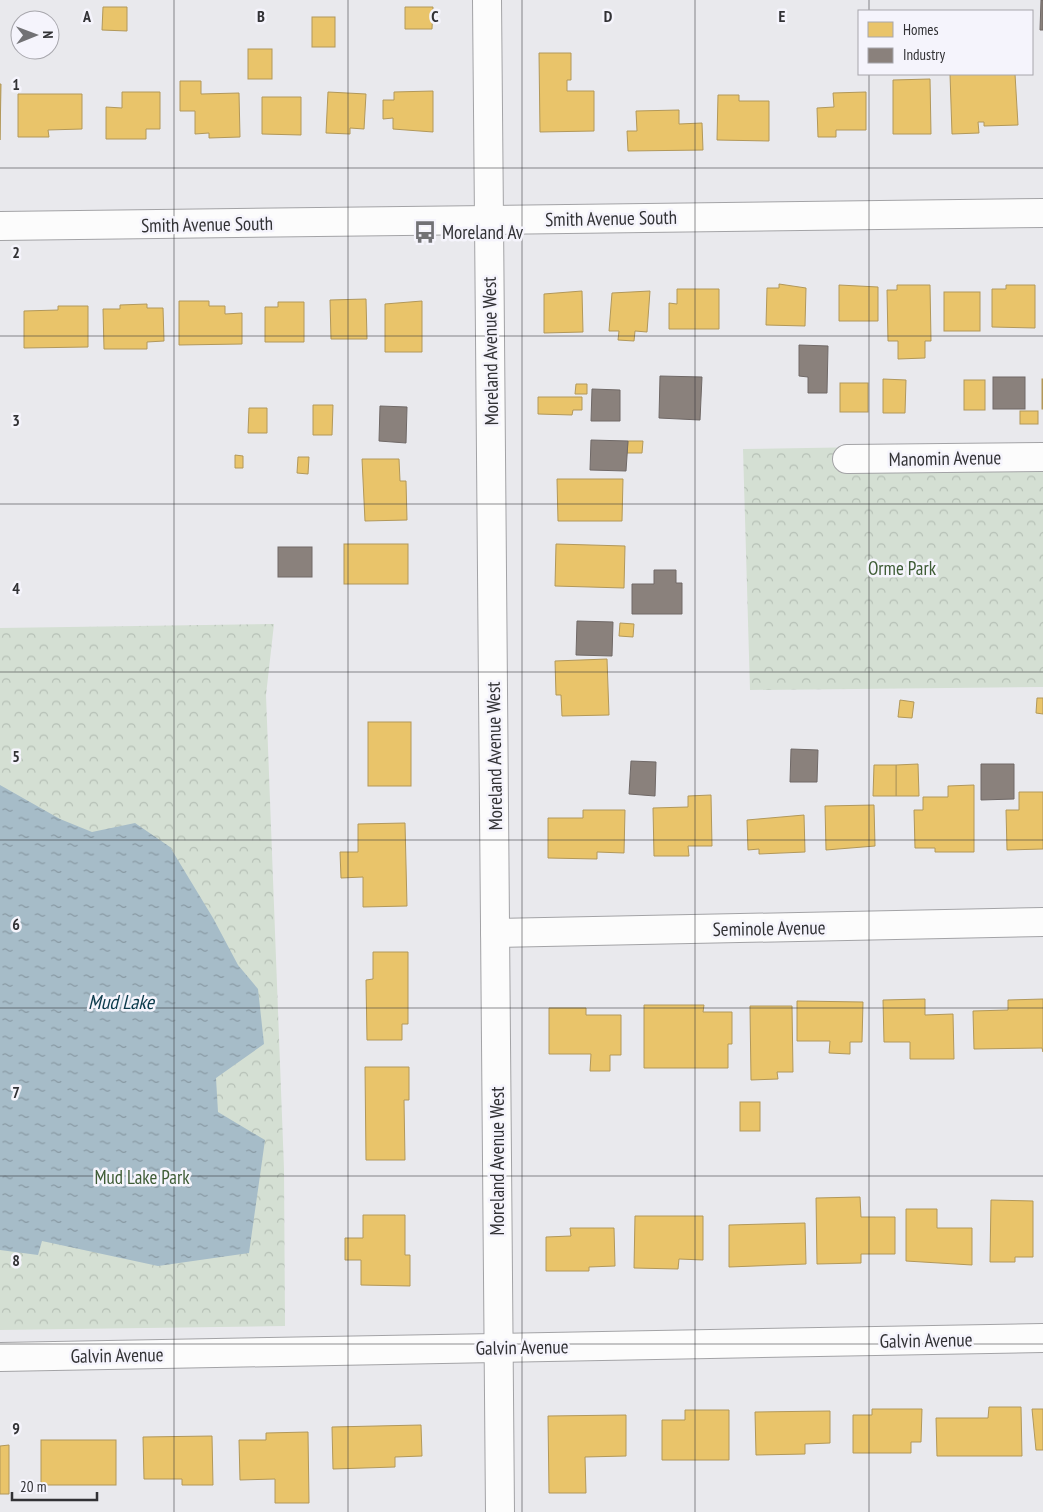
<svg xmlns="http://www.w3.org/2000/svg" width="1043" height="1512" font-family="'PT Sans Narrow',sans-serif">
	<defs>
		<pattern id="park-crowns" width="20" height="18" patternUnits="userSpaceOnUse" patternTransform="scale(1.25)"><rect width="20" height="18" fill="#d4dfd3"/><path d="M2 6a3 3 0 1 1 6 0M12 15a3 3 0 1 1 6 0" fill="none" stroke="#b6c0b6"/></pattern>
		<pattern id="water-ripples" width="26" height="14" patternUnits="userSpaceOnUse" patternTransform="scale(1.25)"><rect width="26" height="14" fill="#a6bcc8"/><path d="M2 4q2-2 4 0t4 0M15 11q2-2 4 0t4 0" fill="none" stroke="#8899a3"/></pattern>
	</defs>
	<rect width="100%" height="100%" fill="#e9e9ed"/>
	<g fill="url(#park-crowns)">
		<polygon points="1043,444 1043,687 750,690 743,449"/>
		<polygon points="274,624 266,695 284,1169 285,1326 0,1330 0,628"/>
	</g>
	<polygon fill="url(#water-ripples)" points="0,785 60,819 92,832 135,823 170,847 213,918 238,965 258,989 264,1044 216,1078 218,1112 265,1140 249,1253 158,1266 42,1241 38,1255 0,1250"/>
	<g fill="#e9c46a" stroke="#b2985a">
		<polygon points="103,7 127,7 127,31 102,30"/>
		<polygon points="405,7 433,7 432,29 405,29"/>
		<rect x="312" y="17" width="23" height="30"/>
		<rect x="248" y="49" width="24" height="30"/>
		<polygon points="539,53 571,53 571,80 567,80 567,91 594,91 594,131 540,132"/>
		<polygon points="950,74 1015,74 1018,125 984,126 984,122 978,122 979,133 952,134"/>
		<polygon points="930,79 931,134 893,134 893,80"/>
		<polygon points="180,81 201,81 201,94 239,93 240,137 209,138 209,133 195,134 195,111 180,111"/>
		<polygon points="0,84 1,84 0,140"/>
		<polygon points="433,91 433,132 393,129 393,118 383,119 383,100 394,100 394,92"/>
		<polygon points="122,92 160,92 160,129 146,129 146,139 106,139 106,107 122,108"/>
		<polygon points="328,92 366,94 364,129 350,128 350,134 326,133"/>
		<polygon points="866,92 866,130 836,130 836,137 818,137 817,108 834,107 833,93"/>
		<polygon points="18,94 82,94 82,129 48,130 49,137 18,137"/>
		<polygon points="718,95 739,95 739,101 769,101 769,141 717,140"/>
		<polygon points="262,97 301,97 301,135 262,134"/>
		<polygon points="679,110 679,124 702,123 703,150 628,151 627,131 637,131 636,111"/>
		<polygon points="779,284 806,288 805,326 766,325 767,288 779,288"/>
		<polygon points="839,285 878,287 878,321 839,321"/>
		<polygon points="897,285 930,285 931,341 925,341 925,358 898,359 898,341 888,341 887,290 897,290"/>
		<polygon points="1006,285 1035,285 1035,328 992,327 992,289 1006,289"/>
		<polygon points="677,289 719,289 719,329 669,329 669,303 677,304"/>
		<polygon points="582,291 583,332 544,333 544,294"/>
		<polygon points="650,291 647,332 635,331 634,341 618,340 619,331 609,331 612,293"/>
		<rect x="944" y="292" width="36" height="39"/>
		<polygon points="366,299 367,339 331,339 330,300"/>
		<polygon points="179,301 209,301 209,306 225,306 225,314 242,313 242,344 179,345"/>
		<polygon points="422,301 422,352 385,352 385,304"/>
		<polygon points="278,302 304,302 304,342 265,342 265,307 278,307"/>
		<polygon points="147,304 147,308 163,308 164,341 147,342 147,349 104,349 103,309 120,309 120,305"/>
		<polygon points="58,306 88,306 88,347 24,348 24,311 58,310"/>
		<polygon points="883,379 906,380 905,413 883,413"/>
		<rect x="1042" y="379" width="1" height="30"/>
		<rect x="964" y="380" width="21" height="30"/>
		<rect x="840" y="383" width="28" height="29"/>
		<polygon points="576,384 587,384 587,394 575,394"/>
		<polygon points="538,397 582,397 582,410 573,410 572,415 538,414"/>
		<polygon points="313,405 333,405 332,435 313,435"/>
		<polygon points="249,408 267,408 267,433 248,433"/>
		<rect x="1020" y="411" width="18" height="13"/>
		<polygon points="628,441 643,441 642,453 627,453"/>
		<polygon points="235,455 243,456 243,468 235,468"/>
		<polygon points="298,457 309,457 308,474 297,473"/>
		<polygon points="362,459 399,459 400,481 406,481 407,520 365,521"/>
		<polygon points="557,479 623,479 622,521 558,521"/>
		<rect x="344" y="544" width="64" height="40"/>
		<polygon points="556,544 625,546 624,588 555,586"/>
		<polygon points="620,623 634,624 633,637 619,636"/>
		<polygon points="607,659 609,715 562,716 561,695 556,695 555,661"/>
		<polygon points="1037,698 1043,698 1043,714 1036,713"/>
		<polygon points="900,700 914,702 912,718 898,717"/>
		<rect x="368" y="722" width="43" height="64"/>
		<polygon points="918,764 919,796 896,796 896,765"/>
		<polygon points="874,765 896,765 896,796 873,796"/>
		<polygon points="974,785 974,852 935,852 935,848 915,848 914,810 923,810 923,797 948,797 948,786"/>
		<polygon points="1019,792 1043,792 1043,849 1007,850 1006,810 1019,810"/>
		<polygon points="711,795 712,846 688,846 689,856 654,856 653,808 688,807 688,796"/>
		<polygon points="874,805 875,846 826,850 825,806"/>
		<polygon points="583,810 625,810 624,853 597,852 597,859 548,858 548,818 583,818"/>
		<polygon points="804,815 805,852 759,854 759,849 748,850 747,820"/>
		<polygon points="405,823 407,906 363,907 363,877 341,878 340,852 358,852 358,824"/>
		<polygon points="373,952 408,952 408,1024 402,1024 402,1040 367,1040 366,980 373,979"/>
		<polygon points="925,999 925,1015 953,1014 954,1059 910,1059 910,1042 884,1042 883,1000"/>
		<polygon points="1043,999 1043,1052 1042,1048 974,1049 973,1011 1008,1010 1008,1000"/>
		<polygon points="797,1001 863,1002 862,1042 850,1042 850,1054 829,1053 830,1041 797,1041"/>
		<polygon points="644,1005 704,1005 703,1012 732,1012 732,1044 728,1044 728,1068 644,1068"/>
		<polygon points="750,1006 792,1006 793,1072 777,1072 778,1079 751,1080"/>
		<polygon points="549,1008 586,1008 586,1015 621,1015 621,1055 610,1055 610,1071 590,1071 591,1054 549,1054"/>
		<polygon points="365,1067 409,1067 409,1100 404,1100 405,1160 366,1160"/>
		<rect x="740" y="1102" width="20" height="29"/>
		<polygon points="860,1197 861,1217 895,1217 895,1254 861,1254 861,1263 817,1264 816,1198"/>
		<polygon points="991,1200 1033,1201 1033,1257 1015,1257 1015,1262 990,1262"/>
		<polygon points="906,1209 937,1209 937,1228 972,1228 972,1265 906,1261"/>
		<polygon points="363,1215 405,1215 405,1255 410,1255 410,1286 361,1285 361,1260 345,1260 345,1238 363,1238"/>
		<polygon points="635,1216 703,1216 703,1260 679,1259 678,1269 634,1268"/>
		<polygon points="805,1223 806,1264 729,1267 729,1225"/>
		<polygon points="570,1228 614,1228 615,1266 589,1267 589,1271 546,1271 546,1237 571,1236"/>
		<polygon points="989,1407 1021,1407 1022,1456 937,1456 936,1418 988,1418"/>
		<polygon points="872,1409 922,1409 921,1442 911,1442 911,1453 853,1453 853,1415 872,1415"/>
		<polygon points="1032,1409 1043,1409 1043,1450 1036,1450"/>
		<polygon points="685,1410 729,1410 729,1460 662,1460 662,1420 685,1420"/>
		<polygon points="830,1411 830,1443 805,1444 805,1454 756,1455 755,1412"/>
		<polygon points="626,1415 626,1456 585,1457 586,1493 549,1493 548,1416"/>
		<polygon points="421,1425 422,1456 395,1457 395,1467 333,1469 332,1427"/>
		<polygon points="308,1432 309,1503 275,1503 275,1479 240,1480 239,1440 266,1440 266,1433"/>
		<polygon points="212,1436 213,1485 182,1485 182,1479 144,1479 143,1437"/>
		<rect x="41" y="1440" width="75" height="45"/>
		<polygon points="9,1445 9,1494 0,1494 0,1446"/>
	</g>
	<g fill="#8a817c" stroke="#706967">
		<polygon points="1041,0 1043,0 1043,30 1040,30"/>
		<polygon points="799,345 828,346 827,393 808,393 808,377 799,376"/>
		<polygon points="660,376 702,377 700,420 659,418"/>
		<rect x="993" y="377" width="32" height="32"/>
		<polygon points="592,389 620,390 620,421 591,421"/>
		<polygon points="380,406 407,407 406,443 379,441"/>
		<polygon points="591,440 628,441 626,471 590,470"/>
		<rect x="278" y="547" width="34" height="30"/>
		<polygon points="654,570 676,570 676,583 682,583 682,614 632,614 632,584 654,584"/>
		<polygon points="577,621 613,622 612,656 576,655"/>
		<polygon points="791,749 818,750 817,782 790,782"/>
		<polygon points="631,761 656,762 655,796 629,794"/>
		<polygon points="981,764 1014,764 1014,799 981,800"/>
	</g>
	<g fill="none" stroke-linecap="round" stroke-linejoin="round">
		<defs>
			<g id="street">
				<polyline points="487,0 489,220"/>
				<polyline points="847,459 1043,457"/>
				<polyline points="495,933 1043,922"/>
				<polyline points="0,1357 1043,1338"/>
			</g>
			<g id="secondary">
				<polyline points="489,220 500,1512"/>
				<polyline points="0,226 1043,213"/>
			</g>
		</defs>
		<use href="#street" stroke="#a3a3a6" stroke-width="30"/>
		<use href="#secondary" stroke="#a3a3a6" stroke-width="30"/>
		<use href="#street" stroke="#fcfcfc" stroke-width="28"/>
		<use href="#secondary" stroke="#fcfcfc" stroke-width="28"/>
	</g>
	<path fill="none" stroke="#323235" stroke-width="1" stroke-opacity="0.55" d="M 174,0 L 174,1512M 348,0 L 348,1512M 522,0 L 522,1512M 695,0 L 695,1512M 869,0 L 869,11M 869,74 L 869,1512M 0,168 L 1043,168M 0,336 L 1043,336M 0,504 L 1043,504M 0,672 L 1043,672M 0,840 L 1043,840M 0,1008 L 1043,1008M 0,1176 L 1043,1176M 0,1344 L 1043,1344"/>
	<defs>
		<symbol id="bus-bare" viewBox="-9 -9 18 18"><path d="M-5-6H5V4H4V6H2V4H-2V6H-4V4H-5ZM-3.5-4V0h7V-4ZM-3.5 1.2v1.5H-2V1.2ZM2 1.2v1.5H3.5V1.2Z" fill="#727275" stroke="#f5f4fc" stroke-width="2.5" paint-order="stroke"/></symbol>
	</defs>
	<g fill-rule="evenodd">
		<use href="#bus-bare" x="409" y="216" width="32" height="32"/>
	</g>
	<g text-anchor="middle" stroke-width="5" stroke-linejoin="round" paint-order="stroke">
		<g font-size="19" fill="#323235" stroke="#f5f4fc">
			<text transform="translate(611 218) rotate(-1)" y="7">Smith Avenue South</text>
			<text transform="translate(207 224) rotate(-1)" y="7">Smith Avenue South</text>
			<text transform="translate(490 351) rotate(-91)" y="7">Moreland Avenue West</text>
			<text transform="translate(945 458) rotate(-1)" y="7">Manomin Avenue</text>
			<text transform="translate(494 756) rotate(-91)" y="7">Moreland Avenue West</text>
			<text transform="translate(769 928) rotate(-1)" y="7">Seminole Avenue</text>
			<text transform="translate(497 1161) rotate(-90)" y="7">Moreland Avenue West</text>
			<text transform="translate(926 1340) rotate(-1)" y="7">Galvin Avenue</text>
			<text transform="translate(522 1347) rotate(-1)" y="7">Galvin Avenue</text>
			<text transform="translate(117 1355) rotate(-1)" y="7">Galvin Avenue</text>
		</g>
		<g font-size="19" fill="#323235" stroke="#f5f4fc" text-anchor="start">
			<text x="442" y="239">Moreland Av</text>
		</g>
		<g font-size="19" fill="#3e5c35" stroke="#f5f4fc">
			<text x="902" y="575">Orme Park</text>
			<text x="142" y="1184">Mud Lake Park</text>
		</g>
		<g font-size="20" font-style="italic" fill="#0b3a4b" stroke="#f5f4fc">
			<text x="121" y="1009">Mud Lake</text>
		</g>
	</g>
	<g font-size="16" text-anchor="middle" font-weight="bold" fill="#323235" stroke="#f5f4fc" stroke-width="5" stroke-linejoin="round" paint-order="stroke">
		<text x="87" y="22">A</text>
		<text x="261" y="22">B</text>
		<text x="435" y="22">C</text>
		<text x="608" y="22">D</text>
		<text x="782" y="22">E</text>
		<text x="16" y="90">1</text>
		<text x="16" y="258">2</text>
		<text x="16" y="426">3</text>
		<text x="16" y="594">4</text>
		<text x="16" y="762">5</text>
		<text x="16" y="930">6</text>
		<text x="16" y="1098">7</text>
		<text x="16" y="1266">8</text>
		<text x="16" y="1434">9</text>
	</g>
	<rect x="858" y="10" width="175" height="65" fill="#f5f4fc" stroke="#a7a6ac"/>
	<rect x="868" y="22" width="25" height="15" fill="#e9c46a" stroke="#a7a6ac"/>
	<text x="903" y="35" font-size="15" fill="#323235">Homes</text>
	<rect x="868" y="48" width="25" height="15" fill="#8a817c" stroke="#a7a6ac"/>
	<text x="903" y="60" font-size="15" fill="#323235">Industry</text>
	<g transform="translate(35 35) rotate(89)"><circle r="24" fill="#f5f4fc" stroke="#a7a6ac"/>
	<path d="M0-4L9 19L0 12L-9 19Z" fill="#727275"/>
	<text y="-8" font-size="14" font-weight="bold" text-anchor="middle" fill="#323235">N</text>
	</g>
	<path d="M12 1492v8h85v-8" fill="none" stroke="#323235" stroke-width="2.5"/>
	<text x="20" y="1492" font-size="15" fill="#323235" stroke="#f5f4fc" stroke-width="4" paint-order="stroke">20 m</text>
</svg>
